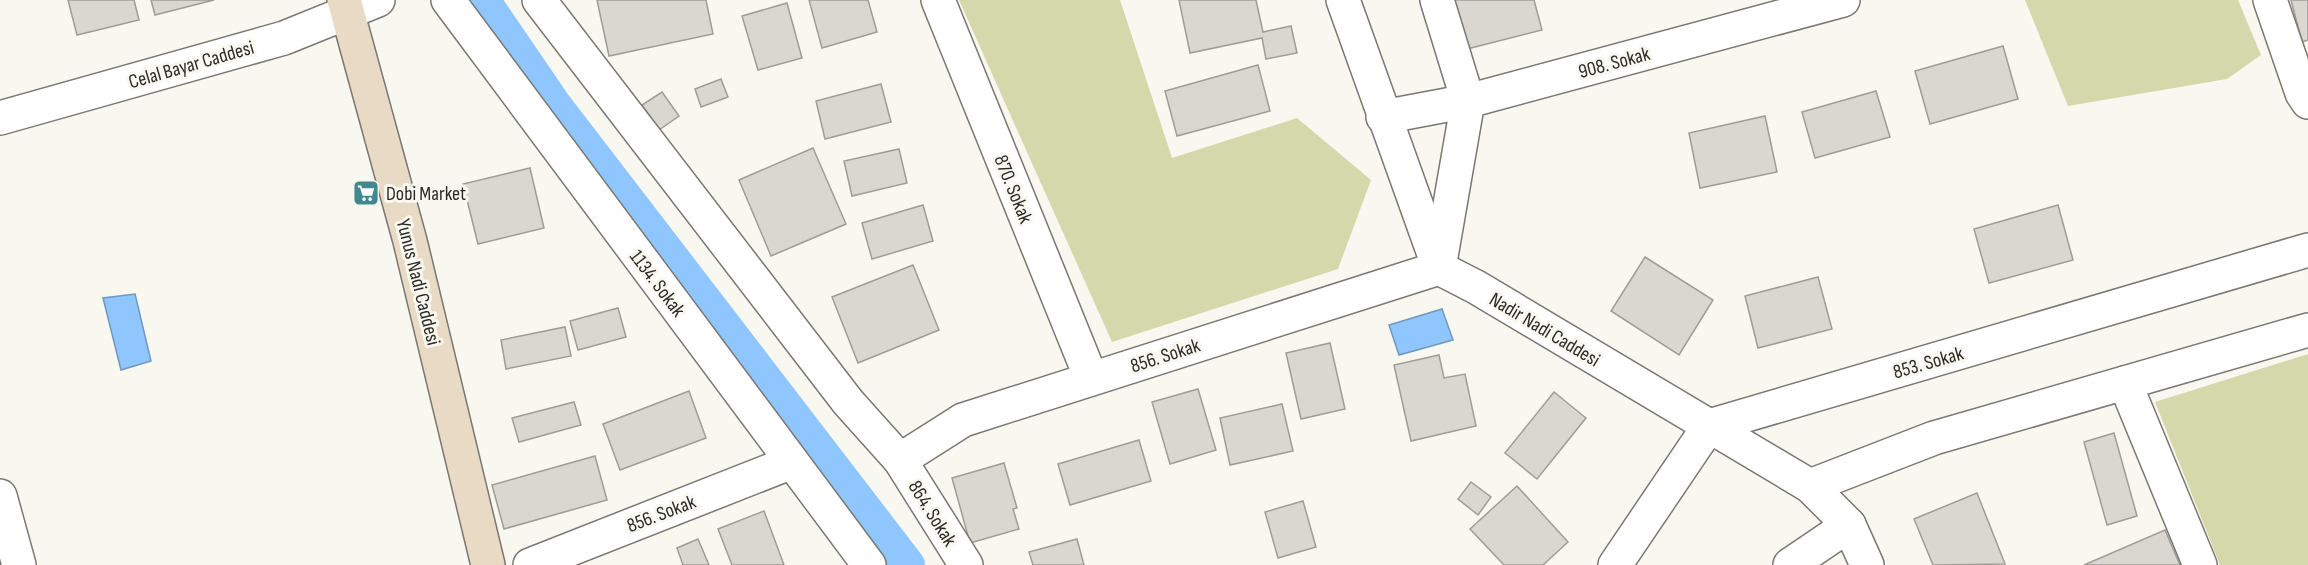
<svg xmlns="http://www.w3.org/2000/svg" width="2308" height="565" font-family="'Sofia Sans Condensed',sans-serif">
	<rect width="100%" height="100%" fill="#f8f7f0"/>
	<g fill="#d5d8aa">
		<polygon points="959,0 1120,0 1172,158 1297,118 1371,180 1338,269 1112,342"/>
		<polygon points="2025,0 2238,0 2261,55 2227,79 2068,106"/>
		<polygon points="2308,354 2308,565 2220,565 2155,402"/>
	</g>
	<g fill="#8ec6fd" stroke="#7198bd" stroke-width="1.5">
		<polygon points="135,294 151,361 121,370 103,298"/>
		<polygon points="1442,309 1453,340 1399,355 1389,325"/>
	</g>
	<g fill="none" stroke-linecap="round" stroke-linejoin="round">
		<polyline stroke="#8ec6fd" stroke-width="34" points="483,0 554,104 908,565"/>
	</g>
	<g fill="#d8d7d0" stroke="#9e9d96" stroke-width="1.5">
		<polygon points="68,0 134,0 139,20 77,35"/>
		<polygon points="151,0 214,0 155,15"/>
		<polygon points="597,0 706,0 713,34 609,56"/>
		<polygon points="809,0 868,0 877,32 822,48"/>
		<polygon points="1179,0 1256,0 1263,32 1291,26 1297,53 1266,59 1262,38 1190,53"/>
		<polygon points="1450,0 1534,0 1542,30 1463,50"/>
		<polygon points="2291,0 2308,0 2308,40 2302,42"/>
		<polygon points="787,3 802,58 758,70 742,16"/>
		<polygon points="2003,46 2018,99 1930,124 1915,71"/>
		<polygon points="1258,65 1270,111 1177,136 1165,91"/>
		<polygon points="721,79 728,97 701,107 695,89"/>
		<polygon points="881,84 891,122 825,139 816,101"/>
		<polygon points="1876,91 1890,137 1815,158 1802,112"/>
		<polygon points="662,92 679,116 659,130 642,105"/>
		<polygon points="1765,116 1777,172 1700,188 1689,133"/>
		<polygon points="813,148 846,224 771,256 739,180"/>
		<polygon points="899,149 907,183 852,196 844,161"/>
		<polygon points="530,168 544,228 478,244 463,184"/>
		<polygon points="923,205 933,241 872,259 862,223"/>
		<polygon points="2058,205 2073,260 1989,283 1974,229"/>
		<polygon points="1645,257 1713,300 1679,355 1611,311"/>
		<polygon points="913,265 939,330 858,363 832,297"/>
		<polygon points="1818,277 1832,329 1758,348 1745,296"/>
		<polygon points="618,308 626,337 578,350 570,321"/>
		<polygon points="565,327 571,356 506,369 501,340"/>
		<polygon points="1330,343 1345,409 1301,419 1286,353"/>
		<polygon points="1439,355 1444,378 1465,374 1476,426 1411,441 1394,365"/>
		<polygon points="1198,389 1216,450 1170,464 1152,402"/>
		<polygon points="689,391 706,438 620,470 603,424"/>
		<polygon points="1554,392 1586,418 1537,479 1505,453"/>
		<polygon points="574,402 581,425 519,442 512,418"/>
		<polygon points="1282,404 1293,451 1230,465 1220,418"/>
		<polygon points="2114,433 2137,516 2107,525 2084,442"/>
		<polygon points="1139,440 1151,481 1070,505 1058,464"/>
		<polygon points="595,456 607,500 504,529 492,485"/>
		<polygon points="1004,463 1017,508 1013,509 1019,529 970,543 952,478"/>
		<polygon points="1471,482 1491,497 1478,515 1458,499"/>
		<polygon points="1517,486 1568,542 1543,565 1504,565 1470,529"/>
		<polygon points="1977,493 2005,564 1933,565 1914,519"/>
		<polygon points="1303,501 1316,547 1278,558 1265,512"/>
		<polygon points="764,511 784,565 732,565 718,529"/>
		<polygon points="2165,530 2180,565 2084,565"/>
		<polygon points="698,539 709,565 683,565 677,548"/>
		<polygon points="1077,539 1084,565 1033,565 1029,552"/>
	</g>
	<g fill="none" stroke-linecap="round" stroke-linejoin="round">
		<defs>
			<g id="minor">
				<polyline points="448,0 869,565"/>
				<polyline points="539,0 848,402 900,460 966,565"/>
				<polyline points="938,0 1091,378"/>
				<polyline points="1343,0 1439,268 1476,287 1810,486 1849,525 1867,565"/>
				<polyline points="2270,0 2302,93 2308,102"/>
				<polyline points="1383,117 1468,101 1843,0"/>
				<polyline points="2125,383 2200,565"/>
				<polyline points="900,460 963,420 1439,268 1468,101 1437,0"/>
				<polyline points="1810,486 1934,438 2308,330"/>
				<polyline points="0,496 19,565"/>
				<polyline points="530,565 792,462"/>
				<polyline points="1615,565 1709,426 2308,250"/>
				<polyline points="1790,565 1849,525"/>
			</g>
			<polyline id="tertiary" points="0,118 284,38 378,0"/>
			<polyline id="secondary" points="344,0 410,241 488,565"/>
		</defs>
		<use href="#minor" stroke="#797872" stroke-width="36"/>
		<use href="#tertiary" stroke="#797872" stroke-width="36"/>
		<use href="#secondary" stroke="#797872" stroke-width="36"/>
		<use href="#minor" stroke="#fff" stroke-width="33"/>
		<use href="#tertiary" stroke="#fff" stroke-width="33"/>
		<use href="#secondary" stroke="#e8dac5" stroke-width="33"/>
	</g>
	<defs>
		<symbol id="supermarket-square" viewBox="-11 -11 22 22"><rect x="-9" y="-9" width="18" height="18" rx="4" fill="#41898e" stroke="#f8f7f0"/><path d="M-6-5.5h2.5l.6 2H6L4.5 2H-2.5L-4.4-4H-6ZM-1.5 3.2a1.3 1.3 0 1 0 .1 0ZM3 3.2a1.3 1.3 0 1 0 .1 0Z" fill="#fff"/></symbol>
	</defs>
	<g fill-rule="evenodd">
		<use href="#supermarket-square" x="351" y="178" width="30" height="30"/>
	</g>
	<g text-anchor="middle" stroke-width="6" stroke-linejoin="round" paint-order="stroke">
		<g font-size="20" fill="#2c2b29" stroke="#f8f7f0">
			<text transform="translate(1614 62) rotate(-15)" y="7">908. Sokak</text>
			<text transform="translate(191 64) rotate(-16)" y="7">Celal Bayar Caddesi</text>
			<text transform="translate(1014 189) rotate(68)" y="7">870. Sokak</text>
			<text transform="translate(419 282) rotate(76)" y="7">Yunus Nadi Caddesi</text>
			<text transform="translate(658 283) rotate(53)" y="7">1134. Sokak</text>
			<text transform="translate(1545 329) rotate(31)" y="7">Nadir Nadi Caddesi</text>
			<text transform="translate(1165 355) rotate(-18)" y="7">856. Sokak</text>
			<text transform="translate(1928 362) rotate(-16)" y="7">853. Sokak</text>
			<text transform="translate(661 513) rotate(-21)" y="7">856. Sokak</text>
			<text transform="translate(933 513) rotate(58)" y="7">864. Sokak</text>
		</g>
		<g font-size="20" fill="#2c2b29" stroke="#f8f7f0" text-anchor="start">
			<text x="386" y="200">Dobi Market</text>
		</g>
	</g>
</svg>
